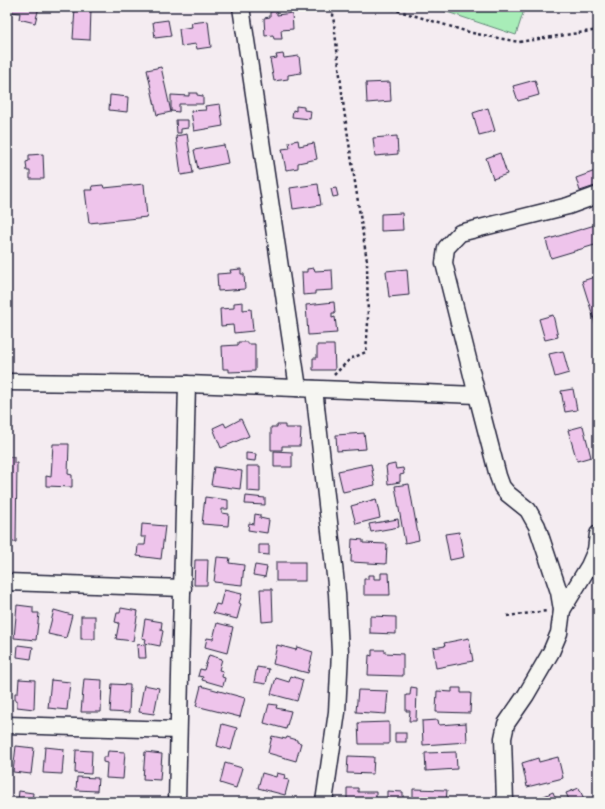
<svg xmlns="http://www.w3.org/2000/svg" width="605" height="809" font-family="'Shantell Sans',sans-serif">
	<rect width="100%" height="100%" fill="#f4ecf1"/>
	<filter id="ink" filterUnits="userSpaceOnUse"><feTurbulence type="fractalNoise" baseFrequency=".025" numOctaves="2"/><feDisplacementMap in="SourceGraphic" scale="8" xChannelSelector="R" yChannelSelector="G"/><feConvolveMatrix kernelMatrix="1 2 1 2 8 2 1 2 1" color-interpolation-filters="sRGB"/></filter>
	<g filter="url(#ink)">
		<polygon fill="#a8edb8" stroke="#65887a" points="432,7 525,7 516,35"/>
		<g fill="#eec4eb" stroke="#22223b">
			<polygon points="12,7 39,7 35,23 19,19 20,13 11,12"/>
			<polygon points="75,8 91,9 90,40 73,39"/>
			<polygon points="277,11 277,15 292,13 293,29 281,30 282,39 274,39 273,35 265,36 264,18 270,17 270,12"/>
			<polygon points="168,20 171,36 155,38 153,22"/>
			<polygon points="208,21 211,47 197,49 196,44 181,46 179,29 192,27 191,23"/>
			<polygon points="283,54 284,58 299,56 301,73 288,75 288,79 274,81 270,59 277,58 276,55"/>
			<polygon points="161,67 171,112 157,115 147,70"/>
			<polygon points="535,80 539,95 518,101 513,86"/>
			<polygon points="390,82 391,101 367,103 366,83"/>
			<polygon points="189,93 197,93 197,95 203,96 203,104 179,104 179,112 171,111 171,95 189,96"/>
			<polygon points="110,95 128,97 127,112 109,110"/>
			<polygon points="220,104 223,126 194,131 191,111 206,110 205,106"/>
			<polygon points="296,106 304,107 304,110 311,111 310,119 292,117 293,110 296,111"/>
			<polygon points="488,108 495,131 479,135 473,113"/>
			<polygon points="176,120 188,120 188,128 181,129 181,133 177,133"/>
			<polygon points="187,134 193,173 181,175 176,136"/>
			<polygon points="397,136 398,154 375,156 373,138"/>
			<polygon points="298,140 299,146 314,143 317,159 298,163 298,168 286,170 282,149 290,148 289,142"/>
			<polygon points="224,145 228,163 198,169 194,150"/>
			<polygon points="500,153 507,174 493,179 486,158"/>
			<polygon points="43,154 44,179 30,179 30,171 27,171 26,162 29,161 29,155"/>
			<polygon points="598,170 598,185 580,191 576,178"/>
			<polygon points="144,184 147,217 89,223 85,190 93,190 92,186 103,185 104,188"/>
			<polygon points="318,184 321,205 293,209 290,188"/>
			<polygon points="336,188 338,196 333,197 331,189"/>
			<polygon points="402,213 403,230 381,231 381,214"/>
			<polygon points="598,224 598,244 551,258 546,240"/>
			<polygon points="314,268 315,271 332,270 333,290 315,291 315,294 303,295 302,272 307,272 307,269"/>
			<polygon points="241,269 241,274 244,274 245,289 218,291 217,274 231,273 230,270"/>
			<polygon points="407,269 409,295 389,297 386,271"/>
			<polygon points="598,276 598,332 582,281"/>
			<polygon points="243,302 243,310 251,309 253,331 234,333 233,325 221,326 220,309 234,308 234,303"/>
			<polygon points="334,302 335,313 332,313 332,318 335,317 337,333 308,335 306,305"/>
			<polygon points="553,315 558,337 545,340 539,319"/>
			<polygon points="238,342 247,342 247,344 255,344 255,371 229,372 229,369 223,369 222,346 238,345"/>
			<polygon points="317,345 334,345 335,370 313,370 313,358 317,358"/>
			<polygon points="563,351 569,373 555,377 549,354"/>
			<polygon points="573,389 577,410 565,412 561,391"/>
			<polygon points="241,419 249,436 221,448 213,428 224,423 226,427"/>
			<polygon points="277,425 285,425 285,428 301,428 300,446 282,446 282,450 271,450 271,427 277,427"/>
			<polygon points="583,426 591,457 577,461 568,430"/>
			<polygon points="364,433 366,449 337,451 336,435"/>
			<polygon points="53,444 69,444 68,474 72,475 72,487 46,486 46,476 51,477"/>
			<polygon points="274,451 292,452 292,467 274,467"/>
			<polygon points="246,453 256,454 255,461 246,460"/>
			<polygon points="7,457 14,457 14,463 17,463 16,542 7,542"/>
			<polygon points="371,464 375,485 343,492 338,471"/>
			<polygon points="395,464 396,469 403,468 404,474 400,475 400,482 388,484 386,466"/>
			<polygon points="247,466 260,466 260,492 247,491"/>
			<polygon points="214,467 242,471 240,489 211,485"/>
			<polygon points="409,484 419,540 405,543 395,486"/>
			<polygon points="246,496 265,498 265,505 245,504"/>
			<polygon points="205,497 228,500 228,509 222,509 222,513 229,514 228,526 202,524"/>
			<polygon points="376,499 380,518 356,524 351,506"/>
			<polygon points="255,514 260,515 260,518 269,520 267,533 248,530 249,523 254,524"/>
			<polygon points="398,519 399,527 371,532 369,524"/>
			<polygon points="142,524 165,526 161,559 137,556 138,545 145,545 146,537 141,537"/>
			<polygon points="459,532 464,557 450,560 445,534"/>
			<polygon points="352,539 363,540 363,543 387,544 386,564 351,562"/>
			<polygon points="259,545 269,545 269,555 259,554"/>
			<polygon points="217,557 230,558 229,563 244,565 242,585 214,582"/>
			<polygon points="195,560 208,560 207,585 194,585"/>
			<rect x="276" y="562" width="29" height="19"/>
			<polygon points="255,565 267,567 265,577 253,575"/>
			<polygon points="381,573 389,573 390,595 364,595 364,579 368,579 368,575 374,575 374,579 381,579"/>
			<polygon points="260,589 272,589 273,621 262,622"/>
			<polygon points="224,590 242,594 239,603 241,604 237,619 213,613 216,604 220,605"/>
			<polygon points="17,605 33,607 33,613 39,613 36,640 14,638"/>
			<polygon points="121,608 138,611 133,641 116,639 119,623 115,622 117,613 120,613"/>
			<polygon points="54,610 72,615 66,638 48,634"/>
			<rect x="81" y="616" width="14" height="23"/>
			<polygon points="370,616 396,617 396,634 370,633"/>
			<polygon points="145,619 162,622 161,630 163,631 160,646 145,643 146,639 142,638"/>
			<polygon points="217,623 233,627 227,653 205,647 207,638 213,639"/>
			<polygon points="469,638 473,661 436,668 433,648 445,646 444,643"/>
			<polygon points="145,644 146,658 138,658 137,645"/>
			<polygon points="18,645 33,647 31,659 17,657"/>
			<polygon points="277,645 296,650 297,647 313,652 308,673 273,664"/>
			<polygon points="372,650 385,650 385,653 403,654 403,676 368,675 369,655 372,656"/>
			<polygon points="209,655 222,659 219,670 223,671 222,677 225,678 223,686 202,680 203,677 198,676 200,669 204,670"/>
			<polygon points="257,667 269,669 266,684 254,682"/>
			<polygon points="291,676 303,680 297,701 271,694 276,678 289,682"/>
			<polygon points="19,679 35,680 34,709 17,707 17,700 15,700 15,693 18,693"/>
			<polygon points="84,679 102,680 101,712 81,712"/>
			<polygon points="51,680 70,682 67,710 48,708"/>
			<polygon points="112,684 130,685 129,713 110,712"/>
			<polygon points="144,685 159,688 154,714 139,712"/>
			<polygon points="201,686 245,698 240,717 196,706"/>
			<polygon points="411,687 417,688 416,721 409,721 410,711 406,711 406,695 410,695"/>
			<polygon points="452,688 461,688 461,693 471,693 470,713 436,712 437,691 452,692"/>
			<polygon points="358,690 388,691 386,714 356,712"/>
			<polygon points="269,704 277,705 276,708 291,711 286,729 264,723"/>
			<polygon points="438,720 439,725 466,723 467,742 423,745 422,721"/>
			<polygon points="389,722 389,744 359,744 358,723"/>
			<polygon points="222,724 237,728 231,750 217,746"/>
			<rect x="395" y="733" width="11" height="9"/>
			<polygon points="272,736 286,739 287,737 297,740 297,742 301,743 296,761 268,753"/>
			<polygon points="16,746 34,748 31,774 13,772"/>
			<polygon points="45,747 64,749 62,774 43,773"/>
			<polygon points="76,750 92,751 91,774 75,773"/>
			<polygon points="108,751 125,752 123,779 106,778 107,763 103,762 103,757 107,757"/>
			<polygon points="145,752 162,754 160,780 143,779"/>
			<polygon points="456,752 457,769 426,771 425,753"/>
			<polygon points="348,756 374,757 373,774 347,773"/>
			<polygon points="558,757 563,778 527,787 522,763 538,758 539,762"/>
			<polygon points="225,763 242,768 236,788 220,783"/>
			<polygon points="262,773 276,777 277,773 285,775 284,779 289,780 285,795 258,788"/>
			<polygon points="77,777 98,778 97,791 76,790"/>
			<polygon points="347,788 358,788 358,792 376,792 376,802 347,802"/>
			<polygon points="579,788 584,799 575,802 570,802 566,793"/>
			<polygon points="413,789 447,790 446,802 413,802"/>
			<polygon points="19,791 33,793 32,802 18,800"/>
			<polygon points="387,791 403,792 403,802 390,802 390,801 387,800"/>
			<polygon points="553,792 557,802 533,802 533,801"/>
		</g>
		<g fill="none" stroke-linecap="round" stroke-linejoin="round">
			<defs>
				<g id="street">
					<polyline points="241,7 298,388"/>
					<polyline points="7,382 187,384 477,395 444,263 446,248 460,233 568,206 598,195"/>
					<polyline points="314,389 337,593 340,652 337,712 324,802"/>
					<polyline points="477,395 498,476 502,487 508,494 528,510 537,526 559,592 562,610 559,633 551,652 526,695 506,724 503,738 505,802"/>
					<polyline points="7,582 183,588"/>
					<polyline points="562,610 589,566 596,550 598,534"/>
					<polyline points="7,725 178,730"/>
					<polyline points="177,802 187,384"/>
				</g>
			</defs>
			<use href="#street" stroke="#22223b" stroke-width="19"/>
			<g stroke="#22223b" stroke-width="2.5" stroke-dasharray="3 3" stroke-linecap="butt">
				<polyline points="386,7 472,33 519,42 598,30"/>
				<polyline points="334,375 350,359 366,352 368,323 367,261 344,110 333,15 335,7"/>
				<polyline points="507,616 547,611"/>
			</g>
			<use href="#street" stroke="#f6f6f2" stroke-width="16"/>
		</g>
	</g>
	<rect width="605" height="809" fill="none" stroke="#f6f6f2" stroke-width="24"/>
	<rect x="12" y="12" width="581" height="785" fill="none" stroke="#22223b" stroke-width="1.5" filter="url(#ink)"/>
</svg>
